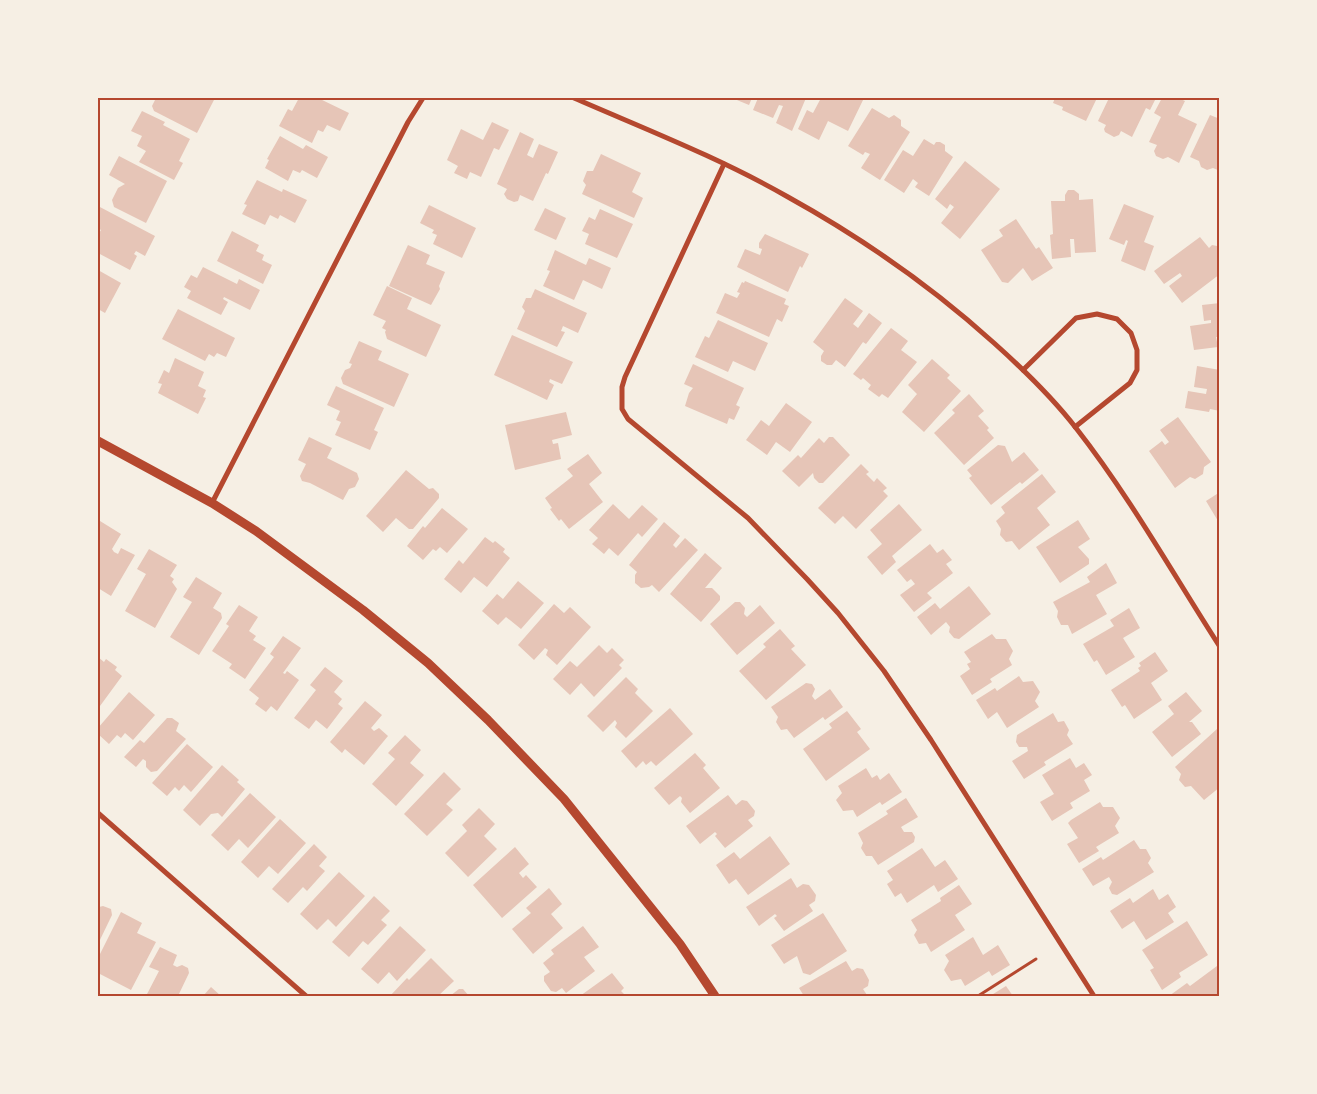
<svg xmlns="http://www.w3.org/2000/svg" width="1317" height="1094" font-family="'Varela Round',sans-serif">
	<rect width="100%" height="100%" fill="#f6efe4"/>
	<g fill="#e6c5b7">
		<polygon points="156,98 215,98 197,133 154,111 152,106"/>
		<polygon points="299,98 318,98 349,113 340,131 327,125 323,132 318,130 312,143 279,126 288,109 292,111"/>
		<polygon points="732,98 752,98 749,105"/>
		<polygon points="758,98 806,98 792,131 776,123 783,106 779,105 773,118 753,110"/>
		<polygon points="821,98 864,98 848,131 828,121 819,140 798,129 807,110 813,113"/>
		<polygon points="1055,98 1097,98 1086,121 1062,110 1063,107 1053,103"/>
		<polygon points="1109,98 1131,99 1132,98 1156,98 1150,110 1146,108 1132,137 1121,131 1119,135 1114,137 1105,132 1104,129 1106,125 1098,121"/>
		<polygon points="1162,98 1178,98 1185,101 1178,115 1197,124 1179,163 1168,157 1163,159 1156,156 1154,151 1157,145 1149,142 1161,117 1154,113"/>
		<polygon points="872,108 889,118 894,115 901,120 901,126 910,132 880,180 861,168 870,154 865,152 863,155 848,146"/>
		<polygon points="142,111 165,122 163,125 190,139 179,161 183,163 174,180 139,162 146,151 137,146 142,136 131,131"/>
		<polygon points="1210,115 1220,119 1220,171 1213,168 1207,170 1201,167 1199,161 1190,157"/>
		<polygon points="492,122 509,130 499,150 494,148 481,177 470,172 467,179 454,173 458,166 447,160 461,129 483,140"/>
		<polygon points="520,132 534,139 527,155 533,158 539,144 558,152 548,174 546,173 533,201 520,195 518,201 514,202 507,199 504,194 507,189 497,184"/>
		<polygon points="280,136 303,149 306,145 328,157 317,178 302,170 300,173 293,170 288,181 265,168 269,160 267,159"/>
		<polygon points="924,139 934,145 936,142 940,142 945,145 945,151 953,157 929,196 915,187 918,183 913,179 904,193 884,180 903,150 913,156"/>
		<polygon points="601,154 641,173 632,192 643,198 634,218 582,194 586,185 583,181 587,171 593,171"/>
		<polygon points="119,156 167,181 146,223 114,207 112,200 118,188 125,184 109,175"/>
		<polygon points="965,161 1000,189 960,239 941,223 954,207 950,204 947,209 935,199"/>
		<polygon points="257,180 282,192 283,189 307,200 295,223 280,215 278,219 270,215 265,225 242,214 247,205 244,204"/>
		<polygon points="1068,190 1074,190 1079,194 1079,200 1093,199 1096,252 1075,253 1074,239 1070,239 1071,257 1052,259 1050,235 1053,234 1051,201 1065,201 1065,195"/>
		<polygon points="1124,204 1154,216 1144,242 1154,246 1145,271 1121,261 1128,241 1126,240 1124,245 1109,239"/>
		<polygon points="429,205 476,228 462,258 433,244 437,235 432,233 434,230 420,223"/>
		<polygon points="98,206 155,236 145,256 136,251 134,254 137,256 130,270 98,253 98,235 101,230 98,228"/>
		<polygon points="545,208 566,218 556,240 534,230"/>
		<polygon points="600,209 633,224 617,258 585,244 589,234 582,231 589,217 595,220"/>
		<polygon points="1016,219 1036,249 1039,247 1053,268 1032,281 1023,268 1008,283 1002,282 981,250 1003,236 999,230"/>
		<polygon points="232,231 259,245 256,251 264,255 262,260 272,265 263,284 217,261"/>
		<polygon points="765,234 809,254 802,268 800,266 788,292 737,267 745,249 760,255 762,249 759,248 759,243"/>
		<polygon points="1200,237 1209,248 1212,245 1217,246 1220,249 1220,257 1217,259 1220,262 1220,274 1182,303 1169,286 1182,276 1180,273 1164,284 1154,271"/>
		<polygon points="408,245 430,255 426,264 445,272 439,286 440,289 431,305 389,286"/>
		<polygon points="555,250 586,265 589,258 611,268 602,289 583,280 574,300 543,286 550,271 547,270"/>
		<polygon points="203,267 237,284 239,279 260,290 250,310 224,297 223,299 228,302 221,315 187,298 191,291 184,287 191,275 197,278"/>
		<polygon points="98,270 121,283 105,313 98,309"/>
		<polygon points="745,281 786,299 784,304 789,306 782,322 777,319 769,337 716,313 725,293 737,298 740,293 737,292 742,282 744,283"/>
		<polygon points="387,286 412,298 407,309 441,325 426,357 387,339 385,332 386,330 382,328 386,321 373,315"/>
		<polygon points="535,289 587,313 578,333 563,326 561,331 565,332 557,347 517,329 525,311 522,307 526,298 531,298"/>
		<polygon points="845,298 863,311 853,324 858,328 869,313 882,323 866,344 863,342 845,367 836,360 832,365 827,365 821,361 821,356 824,351 813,342"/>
		<polygon points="1220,303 1220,337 1216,337 1218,347 1194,350 1190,326 1211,323 1211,320 1204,321 1202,305"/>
		<polygon points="178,309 235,338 226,357 217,353 214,357 209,354 205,361 162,339"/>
		<polygon points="718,320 768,343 755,371 733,361 728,372 695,357 705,336 709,338"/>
		<polygon points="891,328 908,341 901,350 917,362 888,398 882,394 879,397 868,389 871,385 863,378 861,380 853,374"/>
		<polygon points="512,335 573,362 562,384 550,379 549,382 554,385 547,400 494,375"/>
		<polygon points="359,341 382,351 378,360 409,374 394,407 343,384 341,378 345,370 350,368 352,364 349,363"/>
		<polygon points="175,358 204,372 198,386 206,390 203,397 206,398 198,414 158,393 162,384 158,383 164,370 169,373"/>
		<polygon points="932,359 950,375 947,378 961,391 924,432 902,412 917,394 908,385"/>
		<polygon points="693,364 744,388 736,405 740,407 734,420 729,418 727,424 685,406 689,393 693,388 684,384"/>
		<polygon points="1197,366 1220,370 1220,411 1210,409 1209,412 1185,408 1188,391 1206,394 1207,389 1194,387"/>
		<polygon points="336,386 384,408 374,430 378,432 370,450 335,435 341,422 336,420 340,411 327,405"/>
		<polygon points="969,394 984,411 978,416 989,428 987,430 994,438 964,465 934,433 955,413 952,410"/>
		<polygon points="786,403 812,422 790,452 776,442 767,455 746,440 761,420 769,426"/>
		<polygon points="566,412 572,435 552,440 553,444 558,443 561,459 515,470 505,425"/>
		<polygon points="1178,417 1211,462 1204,467 1203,474 1195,479 1190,477 1175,488 1149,451 1162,441 1165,445 1169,442 1160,430"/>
		<polygon points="309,437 332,448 327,458 357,473 359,479 355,487 349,489 343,500 310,483 302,481 300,476 306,464 298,460"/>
		<polygon points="829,437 833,437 850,455 823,483 819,483 814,478 813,473 799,487 782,471 798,455 801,458 819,438 824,443"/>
		<polygon points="998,445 1005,446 1012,462 1024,452 1039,470 1022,484 1020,482 991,505 969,478 972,476 967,470"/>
		<polygon points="588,454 602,473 589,484 603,502 569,529 561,519 559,521 550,509 552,508 545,498 573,476 567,469"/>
		<polygon points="861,464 869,472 866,474 874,482 877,478 887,488 883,491 888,496 856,529 843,516 835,524 818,508"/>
		<polygon points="406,470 429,489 433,488 439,494 439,498 413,529 409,529 396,518 383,532 366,516"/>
		<polygon points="1042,474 1056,492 1037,508 1050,525 1019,550 1012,541 1006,542 1000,535 1001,529 996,521 1005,513 1001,507"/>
		<polygon points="1220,492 1220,519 1218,521 1206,501"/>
		<polygon points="613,504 629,519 642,505 658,519 642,537 638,533 618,556 609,548 604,554 592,544 598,538 589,530"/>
		<polygon points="899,504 922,530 892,556 896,562 882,575 867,557 882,544 870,530"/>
		<polygon points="442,508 468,529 447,553 440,547 436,551 433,549 423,560 407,546 423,526 425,528"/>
		<polygon points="1078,520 1090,539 1078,547 1089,559 1089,564 1060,583 1036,547"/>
		<polygon points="100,521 121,534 112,549 114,552 118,554 121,548 135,555 111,596 98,588 98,526"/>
		<polygon points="664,522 680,536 673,545 676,548 685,538 698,550 659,592 652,585 649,587 641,588 635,583 635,575 637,572 629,565"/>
		<polygon points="485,537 493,543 495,541 505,549 503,552 510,558 487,587 474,577 461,593 444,579 459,560 463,564"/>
		<polygon points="930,544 937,553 943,549 952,560 946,564 953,573 927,593 932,598 914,612 900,595 915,584 911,579 907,582 897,570"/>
		<polygon points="149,549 177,565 170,576 174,579 172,582 177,589 155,628 125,611 146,574 137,569"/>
		<polygon points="705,553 722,568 705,588 712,588 720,596 720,600 701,622 670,594"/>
		<polygon points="1106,563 1117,583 1096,595 1107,614 1072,634 1068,625 1061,625 1057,617 1058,611 1053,602 1090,582 1087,577"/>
		<polygon points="196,577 222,593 213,608 221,613 222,618 199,655 170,637 192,602 183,597"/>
		<polygon points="518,581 544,603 521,629 506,617 498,625 482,611 497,594 503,599"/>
		<polygon points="969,586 991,614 959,639 954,638 949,632 950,627 946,622 931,635 917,617 935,603 940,609"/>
		<polygon points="735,602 740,602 745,608 744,614 747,617 760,605 775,623 737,655 710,624"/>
		<polygon points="554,604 564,613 570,607 591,627 557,665 546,655 548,650 545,648 534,660 518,645"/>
		<polygon points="239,605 258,617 249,631 256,636 253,640 266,648 245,679 229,668 232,664 212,651 229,626 226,624"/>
		<polygon points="1129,608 1140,628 1123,638 1135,657 1106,675 1097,660 1094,662 1083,644 1114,626 1110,620"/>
		<polygon points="780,629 795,646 791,649 806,665 766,700 739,671 766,647 763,644"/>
		<polygon points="992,634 996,639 1006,639 1013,651 1009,659 1012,665 990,679 992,682 972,695 960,676 970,669 967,664 971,662 964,652"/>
		<polygon points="283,636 301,648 283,673 285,674 287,671 299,680 277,711 271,706 266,712 255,704 259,698 249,690 274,657 270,654"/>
		<polygon points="599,645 607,653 612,648 624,660 619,665 622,668 594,697 581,683 570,695 553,679 570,661 577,667"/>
		<polygon points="1155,652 1168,671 1151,683 1162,700 1134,719 1125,705 1122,707 1111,690 1140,671 1138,668 1141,666 1139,663"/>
		<polygon points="98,657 104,662 106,659 117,667 115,670 122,676 100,706 98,705"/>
		<polygon points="325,667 343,681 334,692 342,699 338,704 343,708 327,729 316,720 309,729 294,718 316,690 310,685"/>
		<polygon points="1019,676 1023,682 1033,681 1040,692 1035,701 1039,707 1007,728 997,712 988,719 976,700 995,688 997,691"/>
		<polygon points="626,677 638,689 635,693 653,711 626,738 615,727 617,723 615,720 603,732 587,716"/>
		<polygon points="806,683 812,684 815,689 812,696 815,700 830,689 843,707 825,720 823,717 794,738 787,729 781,730 776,722 778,717 771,707"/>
		<polygon points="129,692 155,715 133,740 125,733 121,738 117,735 109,744 98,734 98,728"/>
		<polygon points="1186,692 1202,711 1189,722 1192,722 1201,734 1172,757 1152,732 1174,714 1168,706"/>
		<polygon points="365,701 382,715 371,728 374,731 379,728 388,736 364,765 345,749 342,753 330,742"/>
		<polygon points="670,708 693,734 656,766 651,761 646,765 643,761 636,768 621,751"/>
		<polygon points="847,711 861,729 857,732 870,749 826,781 803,749 832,728 829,724"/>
		<polygon points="1053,713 1058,722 1064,721 1069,730 1067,735 1073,744 1044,762 1046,765 1024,779 1012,761 1028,751 1027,747 1019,747 1016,742 1017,735"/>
		<polygon points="167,718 172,718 179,723 176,731 186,739 157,771 151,772 146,767 146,761 143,759 136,767 124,757 140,740 144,743"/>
		<polygon points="1217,729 1220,732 1220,787 1204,800 1191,786 1185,787 1179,780 1181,774 1175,767"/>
		<polygon points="405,735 421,750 410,763 424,775 396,806 372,784 395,759 388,753"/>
		<polygon points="187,744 213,767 191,792 184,785 179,791 175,787 167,796 152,783"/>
		<polygon points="695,753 706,765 703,768 720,788 690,813 681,802 682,798 680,796 669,805 654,788"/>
		<polygon points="1070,758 1076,768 1084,763 1092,775 1084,780 1090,791 1070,803 1073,808 1052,821 1040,802 1054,794 1042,775"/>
		<polygon points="222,765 239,780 237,782 245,789 222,817 218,813 211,814 200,826 183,810"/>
		<polygon points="866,768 872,778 877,775 880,780 889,773 902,792 882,805 880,802 857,817 853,810 843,811 836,800 842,793 838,786"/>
		<polygon points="444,772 461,789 446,804 453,810 427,836 404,814"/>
		<polygon points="250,793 276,817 248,848 239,839 228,851 211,835"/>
		<polygon points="728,795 736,805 742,800 747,801 755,811 754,816 748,820 753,826 725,848 715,836 717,834 715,832 700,844 686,826"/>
		<polygon points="906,798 918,817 901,827 904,832 912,832 915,837 914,842 878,865 872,856 866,856 861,848 863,843 858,833 888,814 886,811"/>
		<polygon points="1100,802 1103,807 1113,807 1120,818 1115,826 1119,833 1096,847 1099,851 1079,863 1067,844 1078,838 1068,823 1071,820"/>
		<polygon points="479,808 495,824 484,836 497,849 468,877 445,853 467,831 462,825"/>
		<polygon points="280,819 306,843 278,874 269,866 258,878 241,862"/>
		<polygon points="770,836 790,864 748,895 736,879 729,884 716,865 734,852 740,859"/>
		<polygon points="1134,840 1140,849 1146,849 1151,858 1148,863 1154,872 1117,895 1112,894 1109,888 1112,882 1109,877 1093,886 1082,869 1101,857 1103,860"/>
		<polygon points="314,844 327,857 319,866 325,871 307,891 303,887 288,903 272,889"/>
		<polygon points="515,847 529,864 519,873 523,878 526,875 537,887 502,918 473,885"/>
		<polygon points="922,848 935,867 945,860 958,879 938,892 934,885 907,903 901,893 895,897 887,884 893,880 887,871"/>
		<polygon points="339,872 365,896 336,927 328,919 317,930 300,914"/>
		<polygon points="791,878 797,888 803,884 809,885 816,895 815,901 809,905 813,911 784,931 774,918 777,916 775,914 759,926 746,907"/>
		<polygon points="959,885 972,904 955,915 965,930 931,952 926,943 919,944 914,935 917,930 911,920 941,901 940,898"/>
		<polygon points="549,888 562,904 551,914 563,928 533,954 512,929 531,913 526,908"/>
		<polygon points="1153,889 1159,900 1168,894 1176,907 1168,913 1174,922 1146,940 1134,921 1122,929 1110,911 1130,898 1133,903"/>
		<polygon points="374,896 390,911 381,920 387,925 368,945 363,941 349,957 332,942"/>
		<polygon points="103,906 111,909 112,915 98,944 98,910 99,907"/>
		<polygon points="121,912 142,923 137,933 156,942 131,990 98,973 98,958"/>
		<polygon points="823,913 847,951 810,975 803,973 797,956 784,964 771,945"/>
		<polygon points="1187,921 1208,955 1179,973 1181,977 1162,990 1150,970 1154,968 1142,950"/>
		<polygon points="400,926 426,950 397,981 389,972 378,984 361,969"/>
		<polygon points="583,926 599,947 584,957 595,971 566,993 562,988 556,992 551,991 544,981 544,976 550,972 543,963 554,954 551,950"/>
		<polygon points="973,937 983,955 998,945 1010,965 992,976 989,971 965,986 961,979 951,981 944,970 949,961 945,955"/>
		<polygon points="160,947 177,955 173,965 177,967 182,965 188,968 189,973 178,996 146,996 159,971 149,967"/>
		<polygon points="431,958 454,981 438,996 390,996 407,978 409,980"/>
		<polygon points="846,961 852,971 857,968 863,969 869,980 868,986 863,989 867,995 804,996 799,988"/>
		<polygon points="1217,966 1220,968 1220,996 1169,996 1187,983 1190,986"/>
		<polygon points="612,973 624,988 621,991 626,996 580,996"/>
		<polygon points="1006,986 1013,996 990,996"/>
		<polygon points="211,987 221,996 203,996"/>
		<polygon points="459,989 463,989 469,996 450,996"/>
	</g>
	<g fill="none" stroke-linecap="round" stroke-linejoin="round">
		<polyline stroke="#b5482f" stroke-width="3" points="978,996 1036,959"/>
		<g stroke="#b5482f" stroke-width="5">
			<path d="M 574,98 C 645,129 720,158 788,197 C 862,238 931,286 994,343 C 1023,369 1052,397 1076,428 C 1130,497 1173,574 1220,647"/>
			<polyline points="724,164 625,377 622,387 622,409 628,419 748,518 807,579 838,613 884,671 931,740 1094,996"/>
			<polyline points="1023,370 1076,318 1097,314 1117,319 1131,333 1137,350 1137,370 1130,383 1075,427"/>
			<polyline points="212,503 408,122 423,98"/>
			<polyline points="98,813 306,996"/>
		</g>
		<polyline stroke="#b5482f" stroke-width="9" points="98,441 212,503 256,531 363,610 428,663 488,720 564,799 680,944 715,996"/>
	</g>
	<rect width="1317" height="1094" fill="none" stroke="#f6efe4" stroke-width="198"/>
	<rect x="99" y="99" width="1119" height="896" fill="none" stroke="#b5482f" stroke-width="2"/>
</svg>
